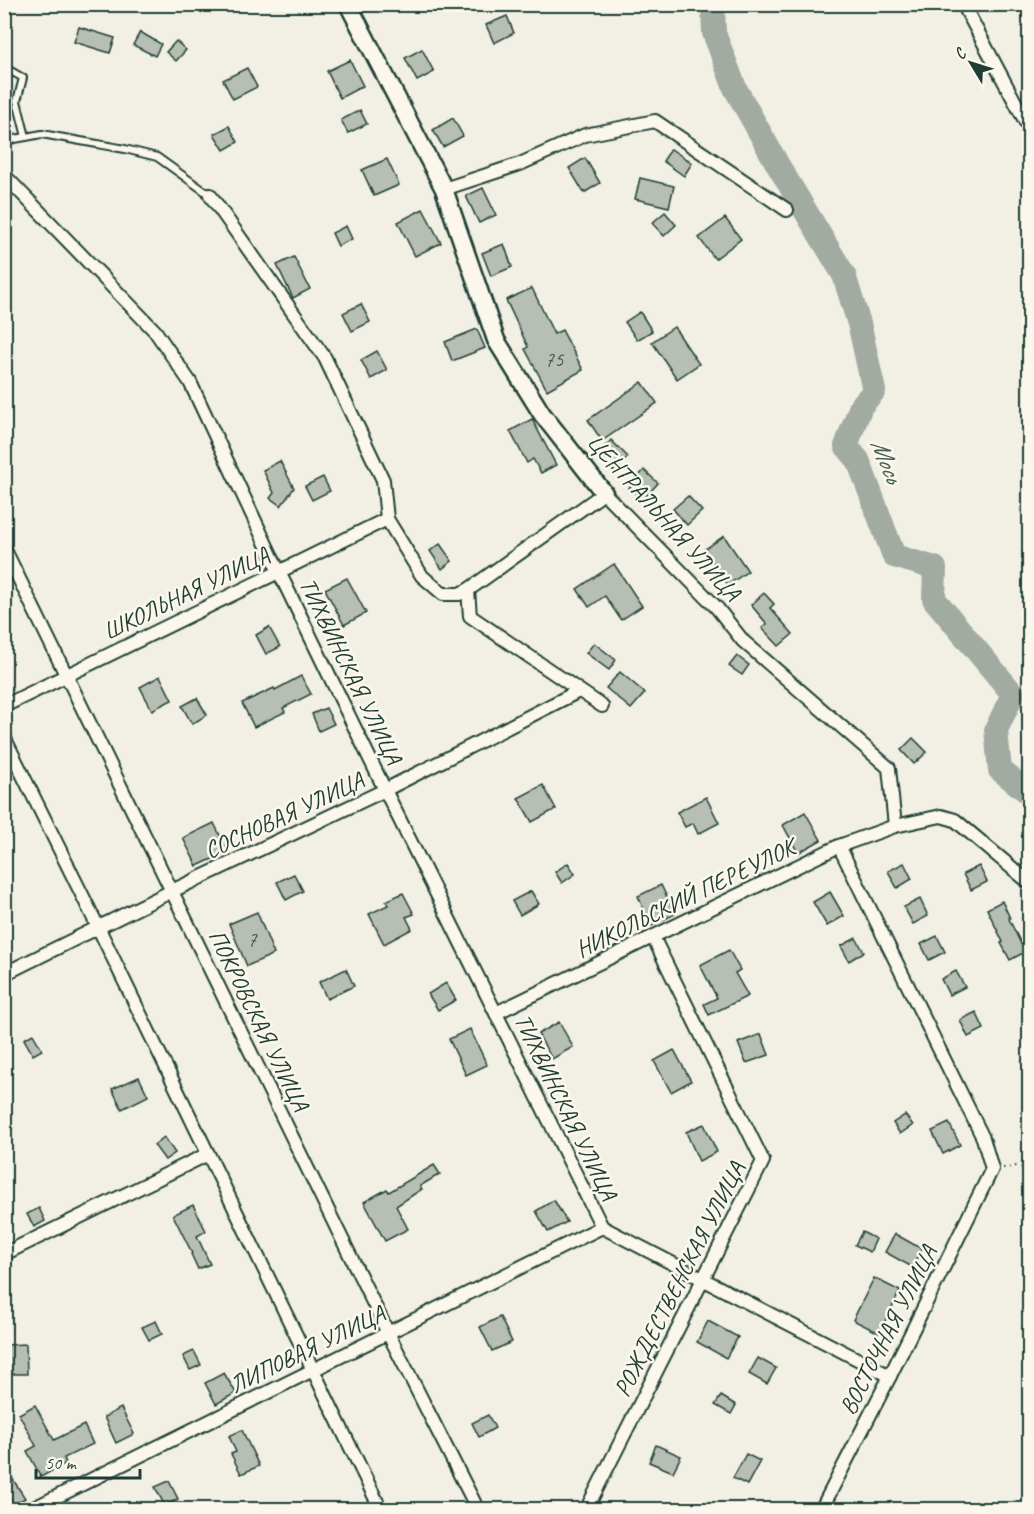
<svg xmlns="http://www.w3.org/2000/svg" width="1034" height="1514" font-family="Caveat,sans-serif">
	<rect width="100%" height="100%" fill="#f2f0e5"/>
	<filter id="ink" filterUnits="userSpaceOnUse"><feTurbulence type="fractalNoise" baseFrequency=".0167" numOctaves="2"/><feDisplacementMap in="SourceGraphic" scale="12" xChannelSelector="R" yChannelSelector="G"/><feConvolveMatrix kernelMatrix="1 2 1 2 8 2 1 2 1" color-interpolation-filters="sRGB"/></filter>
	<g filter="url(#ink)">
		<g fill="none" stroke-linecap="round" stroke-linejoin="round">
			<polyline stroke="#a2aba1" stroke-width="24" points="713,4 714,33 735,88 779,167 844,275 860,327 874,391 861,406 846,446 858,460 894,556 935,568 934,599 1013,694 996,730 1000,770 1030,794"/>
		</g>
		<g fill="#b7beb3" stroke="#1f3d34" stroke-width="1.5">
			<polygon points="507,16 514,33 494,43 486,25"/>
			<polygon points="79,27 115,38 110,53 74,42"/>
			<polygon points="140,32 161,44 155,56 133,45"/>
			<polygon points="176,41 186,50 176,61 166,52"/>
			<polygon points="422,49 434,72 417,81 405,58"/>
			<polygon points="350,60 363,86 340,98 327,71"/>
			<polygon points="247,68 257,87 233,99 223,80"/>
			<polygon points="360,110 367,124 348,133 341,120"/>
			<polygon points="453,118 463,136 443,147 433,130"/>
			<polygon points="229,126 238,142 224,150 214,134"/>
			<polygon points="671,149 692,163 684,176 663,161"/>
			<polygon points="585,158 600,183 584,193 569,168"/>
			<polygon points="387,159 399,185 374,196 362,170"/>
			<polygon points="640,178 674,186 669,207 635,199"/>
			<polygon points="483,188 496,215 479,223 466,196"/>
			<polygon points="423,209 441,243 415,256 398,222"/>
			<polygon points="665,212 676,225 664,236 652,223"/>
			<polygon points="725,218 741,239 715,259 699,238"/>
			<polygon points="346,226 352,239 338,246 332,233"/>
			<polygon points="504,244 512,267 491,276 482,253"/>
			<polygon points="294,257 310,289 293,298 277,265"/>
			<polygon points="532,288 554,334 562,330 583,370 547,390 525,349 528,347 506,300"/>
			<polygon points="361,304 370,322 352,331 343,313"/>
			<polygon points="640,312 652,331 637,340 625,322"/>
			<polygon points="674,327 699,364 677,379 652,342"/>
			<polygon points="477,329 485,348 452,361 445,342"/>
			<polygon points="377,351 387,370 371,379 361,360"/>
			<polygon points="642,382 657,403 602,441 588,420"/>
			<polygon points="532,419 556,465 541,473 533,459 527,463 510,431"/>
			<polygon points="611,440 628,457 614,472 597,455"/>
			<polygon points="280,461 294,488 281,506 270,498 274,493 263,470"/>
			<polygon points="644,470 658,483 643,500 629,488"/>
			<polygon points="323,477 330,491 312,500 305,486"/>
			<polygon points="688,496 702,511 687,525 673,509"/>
			<polygon points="724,536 748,571 728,585 704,550"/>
			<polygon points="440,544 452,561 442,569 430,551"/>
			<polygon points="614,564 642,606 621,620 605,596 589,607 577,589"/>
			<polygon points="347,578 366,613 344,625 325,589"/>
			<polygon points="764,593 774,604 770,608 793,634 779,646 762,628 767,624 751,605"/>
			<polygon points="269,627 280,647 266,654 256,635"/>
			<polygon points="594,643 616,660 609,670 586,653"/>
			<polygon points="737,656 749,665 742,675 729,666"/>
			<polygon points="620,672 645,693 631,709 606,688"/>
			<polygon points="160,676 172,700 152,710 140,687"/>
			<polygon points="301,676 311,694 283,708 285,712 254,727 242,703 274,688 275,690"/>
			<polygon points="197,698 207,715 192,724 182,706"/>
			<polygon points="326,708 334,724 319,731 312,714"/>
			<polygon points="913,738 927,752 914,764 901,750"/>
			<polygon points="543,785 556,809 532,822 518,798"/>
			<polygon points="706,797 719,823 698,834 693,823 685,827 677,812"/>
			<polygon points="805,812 821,840 798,853 783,825"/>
			<polygon points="214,823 228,852 197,866 183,838"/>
			<polygon points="568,863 575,874 562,883 555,872"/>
			<polygon points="904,863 912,879 897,888 888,871"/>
			<polygon points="979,866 987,882 971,890 963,874"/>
			<polygon points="294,874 303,891 286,900 277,882"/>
			<polygon points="661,885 675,914 651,926 638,896"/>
			<polygon points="531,891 539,904 520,915 512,901"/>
			<polygon points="830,892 844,916 827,926 813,902"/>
			<polygon points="403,893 414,914 406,917 412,929 384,944 369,914 388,905 386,901"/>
			<polygon points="920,899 928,916 913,924 904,907"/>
			<polygon points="1002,901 1010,918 1009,919 1025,952 1010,960 1001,943 1003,942 987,909"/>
			<polygon points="257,912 274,954 247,966 229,924"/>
			<polygon points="937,936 945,952 929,960 921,944"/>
			<polygon points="856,938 864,952 849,961 841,946"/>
			<polygon points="729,950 740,970 735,973 748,996 709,1015 704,1004 717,998 700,965"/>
			<polygon points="346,969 354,986 327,999 319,982"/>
			<polygon points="956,971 965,987 949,995 941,979"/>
			<polygon points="446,983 456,1000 438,1010 428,994"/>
			<polygon points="976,1012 984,1029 968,1037 960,1020"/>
			<polygon points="559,1022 573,1047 552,1059 538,1034"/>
			<polygon points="470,1029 487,1065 466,1075 449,1039"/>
			<polygon points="33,1034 42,1050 33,1055 24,1039"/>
			<polygon points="761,1034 769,1055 746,1063 738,1043"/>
			<polygon points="674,1050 691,1081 671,1092 654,1061"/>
			<polygon points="139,1077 148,1096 122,1109 112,1089"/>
			<polygon points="905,1115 913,1125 900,1134 893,1123"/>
			<polygon points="949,1123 960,1145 943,1154 932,1131"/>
			<polygon points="704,1124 717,1152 699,1161 686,1132"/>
			<polygon points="164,1137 175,1153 165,1160 154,1145"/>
			<polygon points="434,1165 440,1174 420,1186 422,1189 396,1206 408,1229 385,1241 364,1202 387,1189 389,1192"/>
			<polygon points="554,1200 567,1222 548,1232 536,1211"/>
			<polygon points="193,1205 206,1231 197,1236 210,1264 198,1269 191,1254 192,1253 173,1215"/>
			<polygon points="39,1208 45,1221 34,1227 27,1214"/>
			<polygon points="862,1232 876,1239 870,1252 855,1245"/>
			<polygon points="895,1234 922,1249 912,1267 885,1252"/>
			<polygon points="874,1278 900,1291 879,1333 853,1320"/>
			<polygon points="500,1317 512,1342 492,1351 480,1327"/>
			<polygon points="156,1321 162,1334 149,1340 142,1327"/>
			<polygon points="708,1321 738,1337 726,1358 697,1342"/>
			<polygon points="26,1344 27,1374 6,1374 5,1345"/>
			<polygon points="194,1351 201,1365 190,1370 183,1356"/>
			<polygon points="758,1358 776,1368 767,1384 749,1374"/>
			<polygon points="224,1373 236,1393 216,1404 205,1383"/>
			<polygon points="721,1396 736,1405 731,1414 715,1405"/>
			<polygon points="35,1405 54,1440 84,1425 93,1444 64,1458 66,1463 41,1477 27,1451 36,1446 19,1414"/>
			<polygon points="121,1408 134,1434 116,1443 104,1417"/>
			<polygon points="488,1415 495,1428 479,1437 472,1423"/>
			<polygon points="242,1430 259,1466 241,1474 231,1454 236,1452 229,1436"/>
			<polygon points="656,1445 681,1456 673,1472 649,1462"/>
			<polygon points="746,1454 760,1461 747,1485 733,1478"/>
			<polygon points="12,1478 25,1498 14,1505 4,1490 4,1482"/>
			<polygon points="169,1481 178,1499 165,1506 155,1487"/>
		</g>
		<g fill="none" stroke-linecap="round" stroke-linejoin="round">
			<defs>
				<g id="lane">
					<polyline points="4,67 23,78 17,101 26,137"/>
					<polyline points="4,141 42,134 125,149 157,157 210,195"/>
				</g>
				<g id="street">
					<polyline points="963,4 1030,130"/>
					<polyline points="4,175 155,331 190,382 279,572 385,790 602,1227"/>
					<polyline points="444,189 520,164 585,135 655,121 787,210"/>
					<polyline points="210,195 325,358 383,480 387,519 422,576 443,594 459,594 468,590 604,493 717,608 743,641 889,768 895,826"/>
					<polyline points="4,548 388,1333 478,1510"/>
					<polyline points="468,590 470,616 602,706"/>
					<polyline points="4,706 387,519"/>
					<polyline points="4,737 98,927 381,1510"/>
					<polyline points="4,974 172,891 385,790 579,691"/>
					<polyline points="496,1013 839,846 895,826 941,816 955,820 1030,883"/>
					<polyline points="602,1227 890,1376"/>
					<polyline points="4,1254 208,1154"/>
					<polyline points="30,1510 602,1227"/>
					<polyline points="586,1510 763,1161 653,937"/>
					<polyline points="821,1510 890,1376 992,1169 983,1138 839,846"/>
				</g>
				<polyline id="secondary" points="348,4 444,189 496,340 542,414 604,493"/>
			</defs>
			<use href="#lane" stroke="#1f3d34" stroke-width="10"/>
			<use href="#street" stroke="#1f3d34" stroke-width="16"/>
			<use href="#secondary" stroke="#1f3d34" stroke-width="21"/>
			<polyline stroke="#1f3d34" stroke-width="2" stroke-dasharray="1.5 4.5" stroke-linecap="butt" points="1003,1168 1017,1166 1030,1170"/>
			<use href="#lane" stroke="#fbf7ec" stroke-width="6"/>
			<use href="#street" stroke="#fbf7ec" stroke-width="12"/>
			<use href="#secondary" stroke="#fbf7ec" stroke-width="16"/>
		</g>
	</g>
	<g text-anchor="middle" stroke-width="5" stroke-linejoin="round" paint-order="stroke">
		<g font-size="21" fill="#455d54">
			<text x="554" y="366">75</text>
			<text x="252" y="946">7</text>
		</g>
		<g font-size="24" fill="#1f3d34" stroke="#fbf7ec">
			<text transform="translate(664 517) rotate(48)" y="8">ЦЕНТРАЛЬНАЯ УЛИЦА</text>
			<text transform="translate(186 593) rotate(-26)" y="8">ШКОЛЬНАЯ УЛИЦА</text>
			<text transform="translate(351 671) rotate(64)" y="8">ТИХВИНСКАЯ УЛИЦА</text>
			<text transform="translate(284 815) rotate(-25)" y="8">СОСНОВАЯ УЛИЦА</text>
			<text transform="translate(685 898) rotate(-26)" y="8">НИКОЛЬСКИЙ ПЕРЕУЛОК</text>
			<text transform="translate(259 1020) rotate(64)" y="8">ПОКРОВСКАЯ УЛИЦА</text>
			<text transform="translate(566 1107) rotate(64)" y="8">ТИХВИНСКАЯ УЛИЦА</text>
			<text transform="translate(679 1279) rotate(-63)" y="8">РОЖДЕСТВЕНСКАЯ УЛИЦА</text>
			<text transform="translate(888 1330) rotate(-63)" y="8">ВОСТОЧНАЯ УЛИЦА</text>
			<text transform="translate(307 1349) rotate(-26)" y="8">ЛИПОВАЯ УЛИЦА</text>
		</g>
		<g font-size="26" font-style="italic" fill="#465e55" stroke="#fbf7ec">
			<text transform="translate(887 460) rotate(68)" y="9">Мось</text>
		</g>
	</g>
	<rect width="1034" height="1514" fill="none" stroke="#fbf7ec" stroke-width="24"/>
	<rect x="12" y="12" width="1010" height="1490" fill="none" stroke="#1f3d34" stroke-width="2" filter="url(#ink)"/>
	<g transform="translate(971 63) rotate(308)" stroke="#fbf7ec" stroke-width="4.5" paint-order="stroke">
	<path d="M0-4.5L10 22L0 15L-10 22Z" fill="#1f3d34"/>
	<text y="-9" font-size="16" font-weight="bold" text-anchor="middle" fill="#1f3d34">С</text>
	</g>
	<path d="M36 1469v9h104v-9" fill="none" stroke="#1f3d34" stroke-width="3"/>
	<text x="45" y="1469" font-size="18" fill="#1f3d34" stroke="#fbf7ec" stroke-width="4.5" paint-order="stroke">50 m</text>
</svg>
